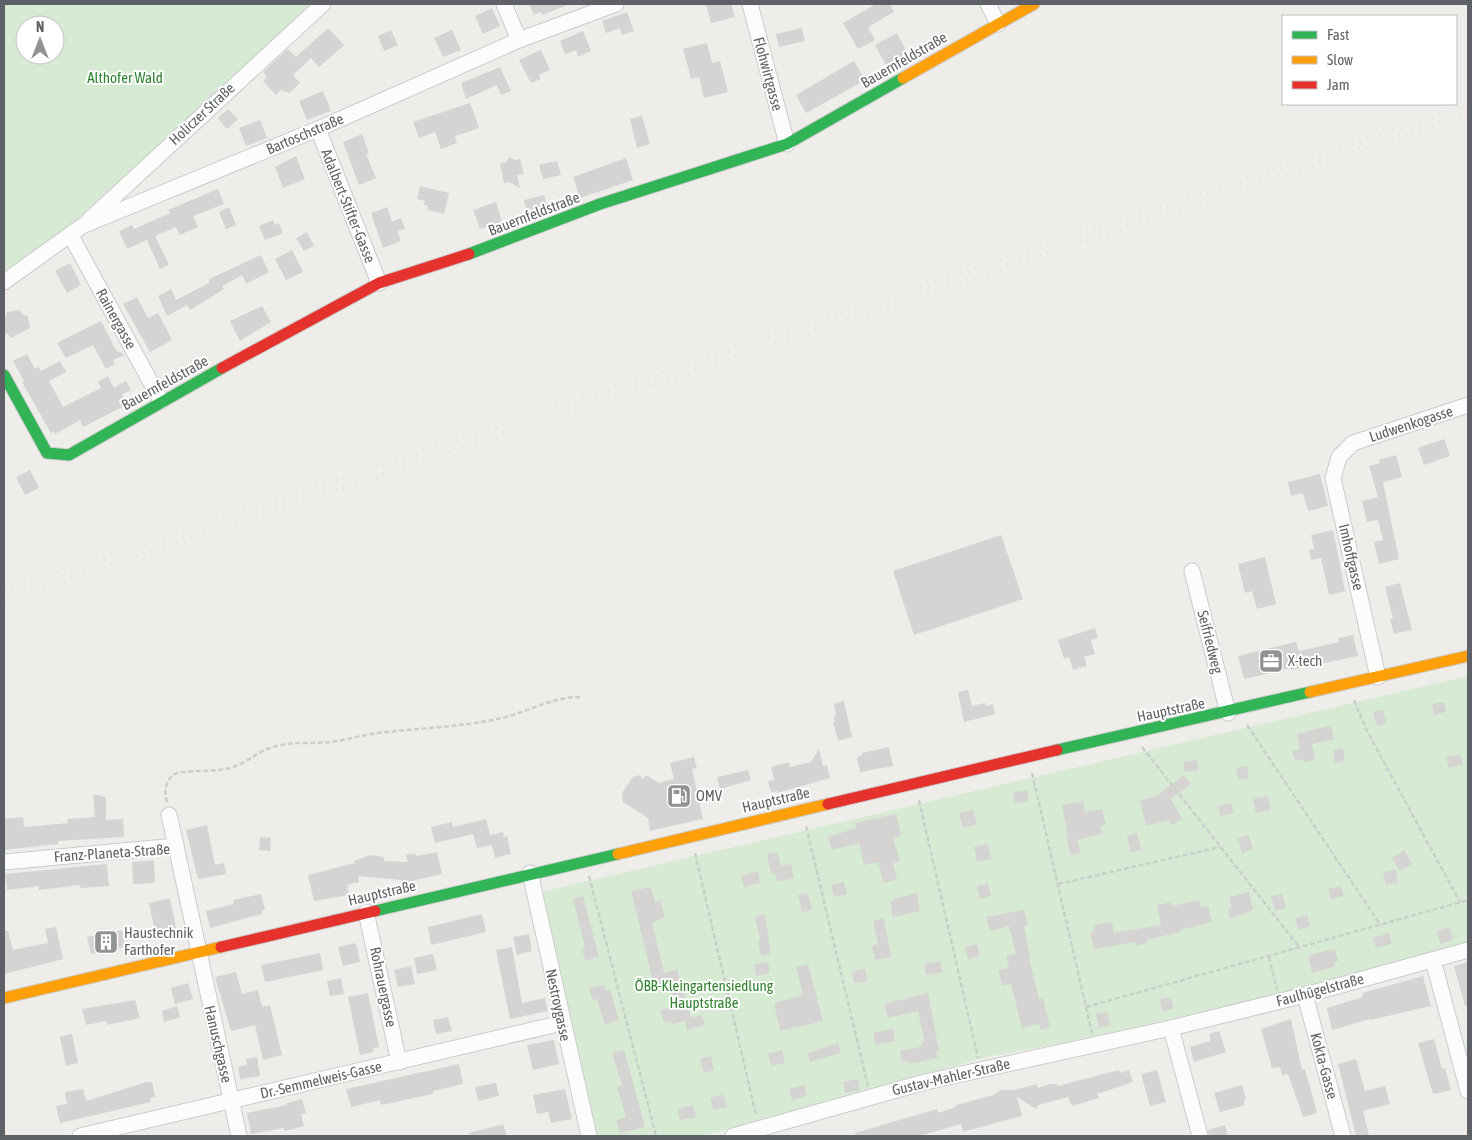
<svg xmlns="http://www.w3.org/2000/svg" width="1472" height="1140" font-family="'Asap Condensed',sans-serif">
	<rect width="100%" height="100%" fill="#eeede9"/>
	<g fill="#d7ebd4" fill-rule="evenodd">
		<path d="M 4,4 L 315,4 L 75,223 L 4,273 ZM 25,25 L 55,25 L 55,55 L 25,55 Z"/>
		<polygon points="1468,676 1468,943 1273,996 1073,1041 987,1057 703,1136 596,1136 541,892"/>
	</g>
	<g fill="#d5d4d2">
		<polygon points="529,4 570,4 542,15 541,12 534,15"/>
		<polygon points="706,4 731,4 735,17 711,23"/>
		<polygon points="876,4 890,4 894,12 868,27 875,40 858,49 843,23"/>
		<polygon points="492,8 500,26 483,34 475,16"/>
		<polygon points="627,12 634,31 622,35 620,28 606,33 602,21"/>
		<polygon points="328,28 344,45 319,67 311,58 293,75 300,83 289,93 281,90 276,95 263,81 267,77 263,72 288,49 296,57"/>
		<polygon points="802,28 805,41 779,47 776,34"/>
		<polygon points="391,30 398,45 384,51 378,36"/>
		<polygon points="452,30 461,50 443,57 434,38"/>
		<polygon points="583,31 591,51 578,57 576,50 565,54 560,41"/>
		<polygon points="897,33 908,55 886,65 875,45"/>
		<polygon points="707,43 712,63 720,61 728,92 704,98 699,77 691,79 683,49"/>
		<polygon points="541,50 550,70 539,75 541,79 531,83 519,60"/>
		<polygon points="854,61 865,80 806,113 796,95"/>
		<polygon points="500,67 511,91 501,95 497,85 466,99 461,83"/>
		<polygon points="323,91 331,111 307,120 299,101"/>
		<polygon points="470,103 479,128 455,136 457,143 441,149 435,132 419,138 413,122"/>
		<polygon points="228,109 238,119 227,129 218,118"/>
		<polygon points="642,116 650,144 637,148 630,119"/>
		<polygon points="260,120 267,138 246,146 239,128"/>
		<polygon points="362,134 369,153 366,154 376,178 359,185 343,142"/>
		<polygon points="296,156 305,179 283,188 275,167"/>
		<polygon points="509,157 515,160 520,159 524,174 517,175 520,188 509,182 504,183 500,164 506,162"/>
		<polygon points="626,158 633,180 580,198 573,177"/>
		<polygon points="557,161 561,175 543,179 539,165"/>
		<polygon points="420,186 449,193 444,214 427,210 428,206 424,205 425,201 417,199"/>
		<polygon points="218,189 224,204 193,216 198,227 180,235 176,227 155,236 169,265 160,269 147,240 127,249 119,231 132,225 134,229 170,213 168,210"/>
		<polygon points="544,195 547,207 527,212 524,200"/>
		<polygon points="496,202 502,222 480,229 473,210"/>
		<polygon points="229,207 236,225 226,229 219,212"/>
		<polygon points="387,207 392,222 401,218 405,229 397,231 401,241 383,248 371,213"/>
		<polygon points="273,220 275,225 279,223 283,233 265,240 259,226"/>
		<polygon points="307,232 314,246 304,251 296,238"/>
		<polygon points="292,250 303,272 286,280 275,259"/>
		<polygon points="261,255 269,272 246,284 242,275 222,286 224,289 190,310 187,305 167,316 158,296 171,289 176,300 209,283 209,279"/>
		<polygon points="70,263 81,285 67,293 55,271"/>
		<polygon points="137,297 148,318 158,313 172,340 150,352 123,304"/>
		<polygon points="262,306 271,322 240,341 230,321"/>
		<polygon points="20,310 23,315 28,316 30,328 11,338 8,334 4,334 4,319 6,317 7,312"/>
		<polygon points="101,321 116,350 125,355 113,360 115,364 106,369 93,345 66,358 57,343"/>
		<polygon points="27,354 35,369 39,366 41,371 60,361 66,372 49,381 63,407 101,388 98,382 108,376 114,388 126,381 131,390 122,394 128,404 83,427 80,420 55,434 53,431 51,433 22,382 24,381 13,361"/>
		<polygon points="1444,439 1450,456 1424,465 1418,448"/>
		<polygon points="1396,455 1402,477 1383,482 1399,559 1379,564 1374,542 1383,540 1378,520 1367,522 1362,501 1378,497 1369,466 1380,463 1379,460"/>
		<polygon points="30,470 39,488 25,495 16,477"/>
		<polygon points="1320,474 1328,506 1308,511 1303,493 1291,496 1288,482"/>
		<polygon points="1333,530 1345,591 1329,595 1321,558 1311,560 1309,550 1314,549 1311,535"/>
		<polygon points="1001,535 1023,599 914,635 893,571"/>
		<polygon points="1265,557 1276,604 1257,609 1252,591 1245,593 1238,564"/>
		<polygon points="1400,583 1412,630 1394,634 1390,619 1393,618 1385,587"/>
		<polygon points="1095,628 1098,638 1091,640 1095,654 1084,657 1087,666 1073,670 1069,657 1064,659 1058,640"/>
		<polygon points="1353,635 1358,656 1291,670 1291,668 1244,679 1238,656 1296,642 1299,651 1339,642 1338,638"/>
		<polygon points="968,690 972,706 985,703 986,706 993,704 995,714 964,722 958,692"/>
		<polygon points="844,701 852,737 838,741 833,722 835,722 834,716 836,716 834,704"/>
		<polygon points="1444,702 1446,712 1434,715 1432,704"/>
		<polygon points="1383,710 1386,723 1377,726 1373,712"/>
		<polygon points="1331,725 1334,739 1312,744 1315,760 1304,762 1304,759 1295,761 1292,751 1300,749 1297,734"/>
		<polygon points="889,747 893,766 860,772 857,757 862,755 862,753"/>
		<polygon points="1343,748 1345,761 1335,763 1333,750"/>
		<polygon points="819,749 823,766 827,765 830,778 777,793 777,791 771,792 768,781 774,780 771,767 789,762 790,767 811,762"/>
		<polygon points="1460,754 1463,764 1449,768 1446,757"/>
		<polygon points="694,757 697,768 692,769 703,819 650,831 648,818 623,802 622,793 633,777 639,775 643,779 646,775 659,783 674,779 670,763"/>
		<polygon points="1197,760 1199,770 1185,772 1183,762"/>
		<polygon points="1247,766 1249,778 1238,780 1236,768"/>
		<polygon points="748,770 751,780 720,789 717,777"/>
		<polygon points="1184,775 1191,784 1171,799 1182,819 1171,825 1169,820 1146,826 1140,800 1157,796"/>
		<polygon points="1027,790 1029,801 1015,803 1013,792"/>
		<polygon points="93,794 106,797 106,820 123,819 124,837 58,841 58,844 4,850 4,819 23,817 24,827 68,823 67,819 95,817"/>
		<polygon points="1268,796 1271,810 1256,813 1253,799"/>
		<polygon points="1083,801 1085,812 1102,809 1106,824 1100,826 1102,834 1077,840 1081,853 1071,855 1066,838 1068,837 1062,805"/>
		<polygon points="1231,803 1234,813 1221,816 1218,806"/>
		<polygon points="973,810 977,824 963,828 959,813"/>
		<polygon points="896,814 901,836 893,838 900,861 893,863 897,880 884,883 878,862 864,865 859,843 832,850 828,837 856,828 855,823"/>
		<polygon points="486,819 490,835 503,832 504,837 507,836 511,854 495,858 492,845 477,848 473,834 435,843 431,827 452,822 453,827"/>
		<polygon points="207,825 215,865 224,863 226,874 198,879 186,830"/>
		<polygon points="1137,833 1141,850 1131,853 1127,836"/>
		<polygon points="1249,835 1253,849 1242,853 1238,838"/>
		<polygon points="260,837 271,838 270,851 259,850"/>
		<polygon points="988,844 991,859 977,862 974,847"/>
		<polygon points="1404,850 1412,864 1400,871 1392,858"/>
		<polygon points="437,852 442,874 402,883 402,880 358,876 359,882 347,885 349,895 314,901 308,875 355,863 354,861 370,855 384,857 384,861 408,862 406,855 415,853 416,856"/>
		<polygon points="777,852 781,866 791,864 794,878 777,882 775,873 771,874 767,854"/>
		<polygon points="154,860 155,883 133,884 132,862"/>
		<polygon points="107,864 109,886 80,888 80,885 39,890 39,886 7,890 5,874"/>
		<polygon points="1396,870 1398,883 1386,885 1383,872"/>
		<polygon points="758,871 760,883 744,887 741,876"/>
		<polygon points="844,882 847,894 834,897 831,885"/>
		<polygon points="988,883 991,896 980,899 977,886"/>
		<polygon points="1341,886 1344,896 1331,899 1328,889"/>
		<polygon points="651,887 655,902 660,900 665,918 652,922 664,973 677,969 691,1018 702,1015 705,1025 687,1030 685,1021 672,1024 671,1021 664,1023 660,1010 676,1006 670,987 655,989 631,891"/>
		<polygon points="1249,892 1253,910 1230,919 1228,909 1232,908 1229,897"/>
		<polygon points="808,893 812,910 802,912 798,895"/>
		<polygon points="917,893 920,911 893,917 890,901 894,900 893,899"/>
		<polygon points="261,894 265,910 262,910 262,914 210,928 206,911 234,904 233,900"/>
		<polygon points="1282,894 1286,908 1275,911 1271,896"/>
		<polygon points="583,896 599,957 585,961 582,949 585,948 573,899"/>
		<polygon points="170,898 176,928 155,932 149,903"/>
		<polygon points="1199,900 1201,907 1208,906 1212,922 1180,930 1180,932 1147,940 1147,943 1136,946 1135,942 1094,949 1090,933 1094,932 1093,925 1112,922 1114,933 1161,925 1157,905 1171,902 1172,906"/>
		<polygon points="1024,910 1028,925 1024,926 1030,958 1029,958 1039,999 1043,998 1050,1027 1041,1030 1039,1024 1022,1028 1011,984 1002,986 998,970 1009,968 1006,956 1016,954 1009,926 990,931 986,917"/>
		<polygon points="482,914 486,932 431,945 428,927"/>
		<polygon points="765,914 771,954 761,956 758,940 760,940 755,916"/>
		<polygon points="1307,915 1310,926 1298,930 1295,918"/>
		<polygon points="884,918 891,957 875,960 872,946 878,944 873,921"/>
		<polygon points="56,927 63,959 4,974 4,931 8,931 13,950 48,943 45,929"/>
		<polygon points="1450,927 1453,940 1440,944 1437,931"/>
		<polygon points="122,930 125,947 91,954 87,937"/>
		<polygon points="1389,933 1392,944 1376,948 1373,938"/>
		<polygon points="529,934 532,951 517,955 513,937"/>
		<polygon points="356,943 360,962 343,966 338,947"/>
		<polygon points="977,944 980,956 968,959 965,947"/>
		<polygon points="512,947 522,1003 545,998 548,1011 510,1019 496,950"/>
		<polygon points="1330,949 1330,952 1335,950 1338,961 1334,962 1336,966 1312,973 1308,956"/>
		<polygon points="320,953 323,970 265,982 261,965"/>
		<polygon points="433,954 437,970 417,974 414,958"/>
		<polygon points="940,961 943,972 926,975 924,964"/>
		<polygon points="768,962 770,973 756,976 754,965"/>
		<polygon points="1468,962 1468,1006 1465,1006 1454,966"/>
		<polygon points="808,964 823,1021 780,1031 774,1003 803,995 796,967"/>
		<polygon points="411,966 415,984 398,987 394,970"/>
		<polygon points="865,969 867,981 854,983 852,972"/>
		<polygon points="236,972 242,994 258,990 262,1007 270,1005 282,1055 263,1060 255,1025 231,1031 215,977"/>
		<polygon points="1423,976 1431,1006 1370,1020 1370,1019 1332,1030 1327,1008 1363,997 1362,993"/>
		<polygon points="341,978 344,994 330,996 327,981"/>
		<polygon points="188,983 193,999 175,1004 171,988"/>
		<polygon points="604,985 606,991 610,990 619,1020 605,1025 597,999 592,1000 589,988"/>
		<polygon points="368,993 379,1047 373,1048 373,1052 360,1055 348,997"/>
		<polygon points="928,993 939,1051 936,1052 938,1058 909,1064 908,1061 902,1062 900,1051 920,1047 924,1040 918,1011 888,1018 884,1004"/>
		<polygon points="1171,997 1174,1009 1162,1011 1160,999"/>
		<polygon points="135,1000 140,1018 107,1025 106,1021 86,1025 82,1009"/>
		<polygon points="177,1006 180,1017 164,1022 162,1011"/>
		<polygon points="1107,1012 1110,1025 1099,1028 1096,1014"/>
		<polygon points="448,1017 452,1031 436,1034 433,1020"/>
		<polygon points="1291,1019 1302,1070 1305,1069 1317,1113 1303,1117 1288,1074 1282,1075 1280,1067 1272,1068 1261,1029"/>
		<polygon points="893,1029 895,1041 876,1045 873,1033"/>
		<polygon points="1219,1031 1226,1052 1194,1062 1190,1047 1211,1041 1209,1034"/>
		<polygon points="72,1034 78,1063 66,1066 60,1037"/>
		<polygon points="1434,1039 1442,1069 1445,1068 1451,1090 1433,1094 1418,1043"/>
		<polygon points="554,1040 559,1064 533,1070 527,1045"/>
		<polygon points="838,1043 841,1053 810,1062 808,1053"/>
		<polygon points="624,1050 645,1127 620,1133 616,1120 626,1117 617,1086 622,1085 612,1053"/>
		<polygon points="782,1050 785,1063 771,1066 768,1054"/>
		<polygon points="711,1056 714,1070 704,1073 700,1059"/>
		<polygon points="257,1057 260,1076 240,1079 238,1067 247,1065 246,1059"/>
		<polygon points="1356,1059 1365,1091 1385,1086 1390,1104 1363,1111 1369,1136 1356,1136 1338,1064"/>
		<polygon points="459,1064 463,1084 433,1091 433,1094 381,1105 380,1100 351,1107 346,1089"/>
		<polygon points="1119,1070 1120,1073 1129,1070 1133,1082 1097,1094 1099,1098 1072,1106 1068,1097 1038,1105 1036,1109 1017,1097 1022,1116 963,1132 961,1124 920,1136 856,1136 855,1133 937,1109 938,1113 956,1107 956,1105 994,1095 1000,1090 1014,1090 1037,1084 1038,1088 1050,1084 1057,1084 1057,1086"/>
		<polygon points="1157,1070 1166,1102 1150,1106 1141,1074"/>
		<polygon points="858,1079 860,1090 845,1093 843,1082"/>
		<polygon points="147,1082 152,1082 155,1097 150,1098 151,1102 60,1123 56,1106 67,1104 65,1092 83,1089 86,1101"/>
		<polygon points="496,1083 499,1096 478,1101 475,1087"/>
		<polygon points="804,1085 807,1096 792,1100 789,1089"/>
		<polygon points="1242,1085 1246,1099 1244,1100 1245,1105 1220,1112 1214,1093"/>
		<polygon points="565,1089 572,1119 551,1123 548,1112 537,1114 533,1095"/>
		<polygon points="723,1094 727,1107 713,1110 710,1098"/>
		<polygon points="302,1099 306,1113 301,1114 304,1126 285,1131 284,1128 251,1134 247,1113 287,1105 287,1103"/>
		<polygon points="693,1105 696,1117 680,1120 677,1109"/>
		<polygon points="503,1124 507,1136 469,1136 469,1133"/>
		<polygon points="1225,1125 1228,1136 1209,1136 1208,1130"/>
	</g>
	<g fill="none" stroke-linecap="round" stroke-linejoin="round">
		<defs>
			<g id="street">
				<polyline points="504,4 519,40"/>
				<polyline points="750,4 787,144"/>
				<polyline points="988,4 998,24"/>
				<polyline points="318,129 379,283"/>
				<polyline points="89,220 323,4"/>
				<polyline points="71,236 161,401"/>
				<polyline points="4,282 82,226 318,129 519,40 616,4"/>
				<polyline points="1192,571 1228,713"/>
				<polyline points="1378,677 1333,478 1339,457 1353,443 1468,405"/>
				<polyline points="169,815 176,846"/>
				<polyline points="4,862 176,846 239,1136"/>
				<polyline points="530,873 589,1136"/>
				<polyline points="366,912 399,1062"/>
				<polyline points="1433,960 1468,1091"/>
				<polyline points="1305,995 1343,1136"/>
				<polyline points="1171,1028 1200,1136"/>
				<polyline points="80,1136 562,1023"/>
				<polyline points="733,1136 925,1082 1171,1028 1305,995 1468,950"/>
			</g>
			<g id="fast">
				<polyline points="469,254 600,204 787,144 903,78"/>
				<polyline points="4,375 47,453 69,455 222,368"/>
				<polyline points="1057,750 1310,692"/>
				<polyline points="375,911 618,854"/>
			</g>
			<g id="slow">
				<polyline points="903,78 1034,4"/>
				<polyline points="1310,692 1468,656"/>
				<polyline points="618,854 828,804"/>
				<polyline points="4,998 221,947"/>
			</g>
			<g id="jam">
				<polyline points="222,368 379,283 469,254"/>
				<polyline points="828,804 1057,750"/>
				<polyline points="221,947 375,911"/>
			</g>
		</defs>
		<use href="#street" stroke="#cbcbcb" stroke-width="17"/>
		<use href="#fast" stroke="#cbcbcb" stroke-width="13"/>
		<use href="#slow" stroke="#cbcbcb" stroke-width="13"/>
		<use href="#jam" stroke="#cbcbcb" stroke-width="13"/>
		<g stroke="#cacfcb" stroke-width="2.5" stroke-dasharray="5 2.5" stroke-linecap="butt">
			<polyline points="1354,700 1367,731 1460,902"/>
			<polyline points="1247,725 1381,926"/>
			<polyline points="1142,747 1300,948"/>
			<polyline points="1032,773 1092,1033"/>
			<polyline points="919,800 978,1058"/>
			<path d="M 167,802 C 164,793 165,782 173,775 C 182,768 219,774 236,766 C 248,761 258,752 270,748 C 289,741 310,744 330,742 C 346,740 362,735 378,733 C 419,728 462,727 502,718 C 530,711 554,696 582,697"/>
			<polyline points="806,826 868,1086"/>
			<polyline points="695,853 756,1115"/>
			<polyline points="589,876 656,1136"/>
			<polyline points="1058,884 1220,847"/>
			<polyline points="1269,957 1277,990"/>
			<polyline points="1086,1007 1468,900"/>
		</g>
		<use href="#street" stroke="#fcfcfc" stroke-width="15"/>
		<use href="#fast" stroke="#30b455" stroke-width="11"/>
		<use href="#slow" stroke="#ff9f0a" stroke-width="11"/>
		<use href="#jam" stroke="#e5322d" stroke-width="11"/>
		<g stroke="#e3e4e3" stroke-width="4" stroke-dasharray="1 6" stroke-linecap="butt">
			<polyline points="4,590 1468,105"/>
			<polyline points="4,600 1468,114"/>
		</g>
	</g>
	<defs>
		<symbol id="office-square" viewBox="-11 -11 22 22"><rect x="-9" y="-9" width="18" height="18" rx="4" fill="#909394" stroke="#fff"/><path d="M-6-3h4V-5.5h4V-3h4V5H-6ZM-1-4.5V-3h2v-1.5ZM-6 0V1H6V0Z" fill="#fff"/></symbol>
		<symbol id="fuel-square" viewBox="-11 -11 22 22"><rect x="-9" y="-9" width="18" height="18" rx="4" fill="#909394" stroke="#fff"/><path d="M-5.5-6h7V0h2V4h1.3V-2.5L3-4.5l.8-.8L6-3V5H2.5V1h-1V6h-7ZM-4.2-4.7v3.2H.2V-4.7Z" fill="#fff"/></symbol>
		<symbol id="building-square" viewBox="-11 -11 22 22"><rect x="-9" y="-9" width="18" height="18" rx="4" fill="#909394" stroke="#fff"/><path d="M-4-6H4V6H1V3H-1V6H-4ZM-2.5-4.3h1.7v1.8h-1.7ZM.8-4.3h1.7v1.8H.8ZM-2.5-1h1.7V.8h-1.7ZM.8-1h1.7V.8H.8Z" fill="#fff"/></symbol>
	</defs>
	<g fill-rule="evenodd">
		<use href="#office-square" x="1257" y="647" width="28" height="28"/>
		<use href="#fuel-square" x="665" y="782" width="28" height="28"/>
		<use href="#building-square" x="92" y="928" width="28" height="28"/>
	</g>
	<g text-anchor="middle" stroke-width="4" stroke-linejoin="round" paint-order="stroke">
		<g font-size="15" fill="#5e6267" stroke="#fff">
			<text transform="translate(904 60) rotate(-30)" y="5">Bauernfeldstraße</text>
			<text transform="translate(768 74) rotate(75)" y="5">Flohwirtgasse</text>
			<text transform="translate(202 114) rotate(-43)" y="5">Holiczer Straße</text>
			<text transform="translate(305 134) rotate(-23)" y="5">Bartoschstraße</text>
			<text transform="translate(348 206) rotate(68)" y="5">Adalbert-Stifter-Gasse</text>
			<text transform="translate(534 214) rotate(-21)" y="5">Bauernfeldstraße</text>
			<text transform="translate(116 319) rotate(61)" y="5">Rainergasse</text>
			<text transform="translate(165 383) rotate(-29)" y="5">Bauernfeldstraße</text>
			<text transform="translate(1411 424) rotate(-18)" y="5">Ludwenkogasse</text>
			<text transform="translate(1351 557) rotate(77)" y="5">Imhoffgasse</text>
			<text transform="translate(1210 642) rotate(76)" y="5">Seifriedweg</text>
			<text transform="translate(1171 710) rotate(-12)" y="5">Hauptstraße</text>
			<text transform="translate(776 800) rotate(-13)" y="5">Hauptstraße</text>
			<text transform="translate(112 853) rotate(-4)" y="5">Franz-Planeta-Straße</text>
			<text transform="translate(382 893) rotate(-13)" y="5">Hauptstraße</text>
			<text transform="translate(383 987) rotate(78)" y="5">Rohrauergasse</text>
			<text transform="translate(1320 990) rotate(-15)" y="5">Faulhügelstraße</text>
			<text transform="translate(558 1005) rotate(78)" y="5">Nestroygasse</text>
			<text transform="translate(218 1044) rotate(77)" y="5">Hanuschgasse</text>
			<text transform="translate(1324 1066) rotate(75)" y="5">Kokta-Gasse</text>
			<text transform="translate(951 1077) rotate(-13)" y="5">Gustav-Mahler-Straße</text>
			<text transform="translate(321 1080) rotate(-13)" y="5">Dr.-Semmelweis-Gasse</text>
		</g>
		<g font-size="15" fill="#318330" stroke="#fff">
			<text x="125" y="83">Althofer Wald</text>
			<text x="704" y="991">ÖBB-Kleingartensiedlung<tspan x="704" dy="17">Hauptstraße</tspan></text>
		</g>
		<g font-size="15" fill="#5e6267" stroke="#fff" text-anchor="start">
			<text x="1288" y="666">X-tech</text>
			<text x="696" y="801">OMV</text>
			<text x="124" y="938">Haustechnik<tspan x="124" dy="17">Farthofer</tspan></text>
		</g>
	</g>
	<rect width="1472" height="1140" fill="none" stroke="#5e6267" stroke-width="10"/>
	<rect x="1282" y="15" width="175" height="90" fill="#ffffff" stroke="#bfc0c2"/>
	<rect x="1292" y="31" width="25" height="8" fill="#30b455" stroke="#bfc0c2"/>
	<text x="1327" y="40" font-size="15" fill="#5e6267">Fast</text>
	<rect x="1292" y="56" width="25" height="8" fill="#ff9f0a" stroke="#bfc0c2"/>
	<text x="1327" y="65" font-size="15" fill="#5e6267">Slow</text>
	<rect x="1292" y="81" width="25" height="8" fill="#e5322d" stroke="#bfc0c2"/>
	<text x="1327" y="90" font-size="15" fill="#5e6267">Jam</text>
	<g transform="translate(40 40)"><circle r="24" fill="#ffffff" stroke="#bfc0c2"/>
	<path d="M0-4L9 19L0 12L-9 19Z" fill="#909394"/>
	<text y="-8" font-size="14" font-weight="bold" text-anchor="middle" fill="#5e6267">N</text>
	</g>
</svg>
